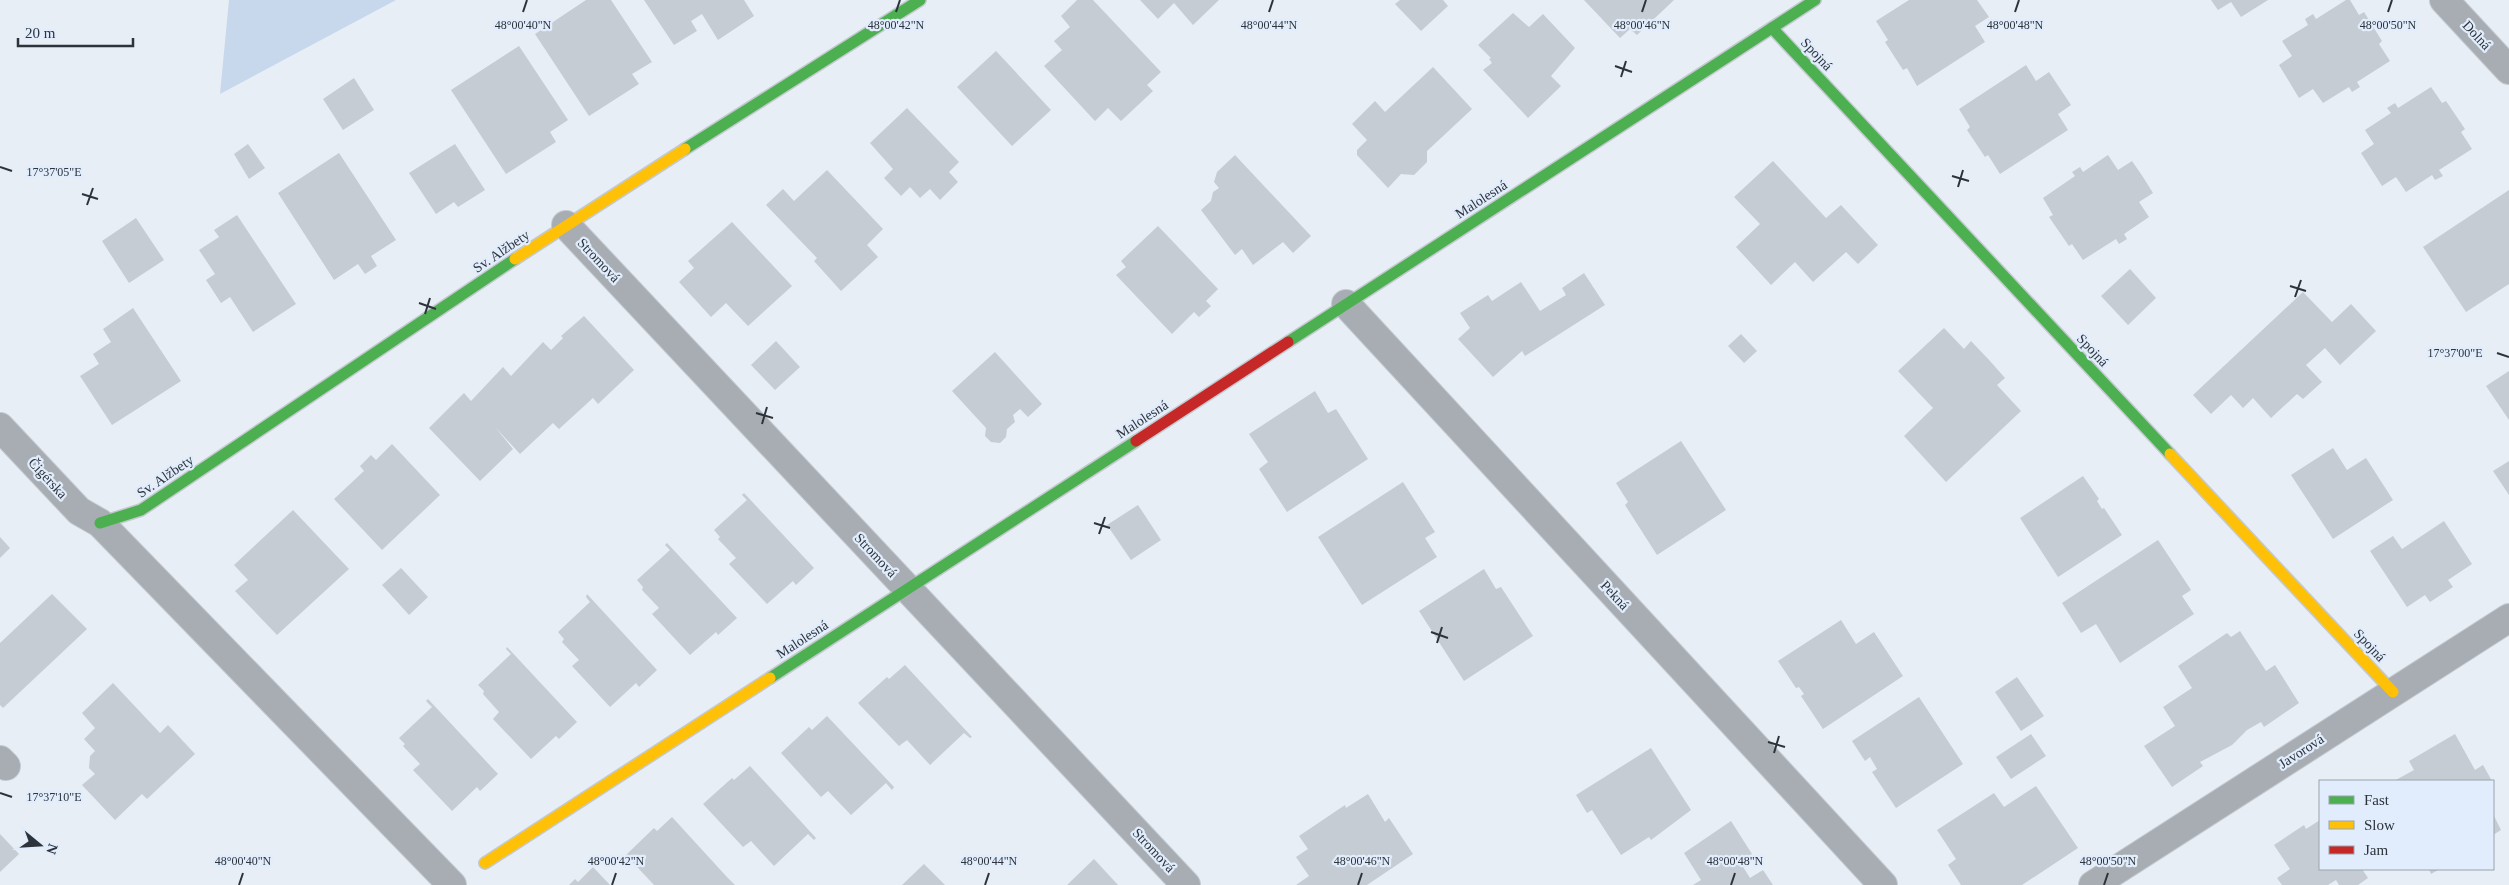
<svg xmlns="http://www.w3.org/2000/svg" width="2509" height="885" font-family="'Times New Roman',serif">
	<rect width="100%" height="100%" fill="#e7eef6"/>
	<polygon fill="#c7d7ec" points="229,0 396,0 220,94"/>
	<g fill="#c6ccd3">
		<polygon points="586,0 611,0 652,62 632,74 639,84 589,116 535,34"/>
		<polygon points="644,0 744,0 754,16 718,40 702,14 691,21 697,31 674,45"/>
		<polygon points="1077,0 1093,0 1161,72 1147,85 1153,91 1121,121 1108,108 1095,121 1044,66 1062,50 1054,41 1070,27 1061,16"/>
		<polygon points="1140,0 1219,0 1193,25 1174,3 1158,19"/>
		<polygon points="1400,0 1443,0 1448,6 1421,31 1395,4"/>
		<polygon points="1584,0 1674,0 1637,35 1630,29 1620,38"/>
		<polygon points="1909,0 1977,0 1989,17 1975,26 1985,42 1917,86 1907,68 1903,70 1885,42 1888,40 1876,21"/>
		<polygon points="2211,0 2268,0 2241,17 2231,2 2218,10"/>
		<polygon points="2346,0 2350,0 2359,15 2364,12 2382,41 2379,44 2390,61 2357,82 2360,87 2352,92 2349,87 2323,103 2313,89 2299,98 2279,65 2292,56 2282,41 2308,25 2305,19 2313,14 2316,19"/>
		<polygon points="1513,13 1529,27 1543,14 1575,48 1551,76 1561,86 1528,118 1483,70 1492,63 1489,59 1491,58 1478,45"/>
		<polygon points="519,46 568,120 550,132 556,142 506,174 451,90"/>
		<polygon points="996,51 1051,110 1012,146 957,87"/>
		<polygon points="2026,65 2036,81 2049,72 2071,105 2058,114 2068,130 2000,174 1988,155 1985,157 1967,130 1970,127 1959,109"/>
		<polygon points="1433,67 1472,109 1427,151 1427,162 1414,175 1401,174 1388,188 1357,155 1357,150 1367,140 1352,124 1375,101 1385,112"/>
		<polygon points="354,78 374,110 343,130 323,99"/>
		<polygon points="2431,87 2442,103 2446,101 2465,129 2461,132 2472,149 2439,170 2443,176 2435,180 2432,175 2406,192 2396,177 2382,186 2361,153 2374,144 2365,130 2391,113 2387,108 2395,103 2398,108"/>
		<polygon points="907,108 959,162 949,172 958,182 940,200 930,189 920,198 910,187 901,196 884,178 893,169 870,143"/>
		<polygon points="248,144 265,168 249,179 234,154"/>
		<polygon points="455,144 485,190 458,207 454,202 436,214 409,173"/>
		<polygon points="339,153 396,240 371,256 377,266 365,274 358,264 334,280 278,193"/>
		<polygon points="1235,155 1311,236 1293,253 1283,242 1253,265 1242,249 1235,255 1201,210 1211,201 1213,192 1219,188 1214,182 1217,172"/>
		<polygon points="2108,155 2118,170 2132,161 2143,177 2153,193 2139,202 2149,217 2124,234 2127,239 2119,244 2116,239 2083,260 2072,244 2069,246 2049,217 2053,215 2043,198 2075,176 2072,172 2080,167 2083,172"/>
		<polygon points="1773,161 1826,218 1841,205 1878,245 1858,264 1846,252 1813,282 1795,262 1771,285 1736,247 1760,224 1734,197"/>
		<polygon points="827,170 883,229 867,245 878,257 841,291 814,261 817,258 766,205 783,189 794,201"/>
		<polygon points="2509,190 2509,284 2466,312 2423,247"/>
		<polygon points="237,215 296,304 253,332 230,297 221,303 206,280 215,274 199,250 219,237 214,230"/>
		<polygon points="136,218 164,260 129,283 102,241"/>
		<polygon points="732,222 792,286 748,326 726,303 711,317 679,282 694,268 688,261"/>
		<polygon points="1158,226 1218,289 1206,301 1211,306 1199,317 1194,312 1172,334 1116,275 1126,267 1121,261"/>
		<polygon points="2130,269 2156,298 2128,325 2101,296"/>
		<polygon points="1584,273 1605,305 1525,356 1522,351 1493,377 1458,339 1470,328 1460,313 1488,295 1492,301 1521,282 1540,311 1566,295 1562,288"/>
		<polygon points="2303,292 2332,322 2351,304 2376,331 2340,365 2325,348 2306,365 2322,382 2303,399 2297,394 2271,418 2253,398 2243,408 2231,395 2211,414 2193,395"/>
		<polygon points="133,308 181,381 112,425 80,376 99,364 93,354 111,342 103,329"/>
		<polygon points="584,316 634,370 598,404 593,398 559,429 553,423 520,454 495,427 513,449 480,481 429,428 464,393 471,401 503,367 511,376 543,342 551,350 563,338 561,336"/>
		<polygon points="1944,328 1964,349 1971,341 1990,361 2005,378 1997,385 2021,411 1946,482 1904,436 1933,408 1898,371"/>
		<polygon points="1741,334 1757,351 1744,363 1728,346"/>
		<polygon points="776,341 800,367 775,390 751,365"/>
		<polygon points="995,352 1042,404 1028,417 1020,409 1013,415 1015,422 1007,429 1006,437 1000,443 991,442 985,436 986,428 952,391"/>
		<polygon points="2509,371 2509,420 2486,386"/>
		<polygon points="1315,391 1328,413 1336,409 1368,459 1287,512 1259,469 1268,462 1249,434"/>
		<polygon points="1681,441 1726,510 1657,555 1625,505 1628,502 1616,483"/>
		<polygon points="392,444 440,495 382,550 334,499 364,471 360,466 371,455 376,460"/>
		<polygon points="2333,448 2347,470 2366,458 2393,500 2333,539 2291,475"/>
		<polygon points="2509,461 2509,495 2493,471"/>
		<polygon points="2083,476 2099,499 2097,501 2102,509 2104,508 2122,535 2058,577 2020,518"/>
		<polygon points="1403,482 1435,532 1425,538 1437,557 1362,605 1318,537"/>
		<polygon points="744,493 814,568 796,585 793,581 767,604 729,564 736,558 718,539 720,537 714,530 747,500 742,495"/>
		<polygon points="1138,505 1161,540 1131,560 1107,525"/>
		<polygon points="293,510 349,569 277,635 235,591 248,580 234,565"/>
		<polygon points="2444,521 2472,564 2448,580 2453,587 2430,602 2425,595 2407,607 2370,551 2393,536 2402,549"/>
		<polygon points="0,537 10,548 0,558"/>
		<polygon points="2158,540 2191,590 2182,596 2194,614 2120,663 2096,624 2081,633 2062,603"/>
		<polygon points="667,543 737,618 718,635 716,632 690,655 652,614 659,608 642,590 643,587 637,580 670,550 665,545"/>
		<polygon points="401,568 428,597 409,615 382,585"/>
		<polygon points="1484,569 1496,589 1501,587 1533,636 1464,681 1419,611"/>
		<polygon points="52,594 87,629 3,708 0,705 0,643"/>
		<polygon points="587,594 657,670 639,687 636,683 610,707 572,666 579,660 562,642 564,639 558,632 590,602 586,597"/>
		<polygon points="1841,620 1856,644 1874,632 1903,676 1823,729 1801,696 1804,694 1799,687 1796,688 1778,661"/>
		<polygon points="2240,631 2266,671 2275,665 2299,703 2264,727 2261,722 2247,730 2232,745 2200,762 2203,766 2172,787 2144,746 2175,726 2163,707 2192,688 2178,666 2227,633 2231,637"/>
		<polygon points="507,647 577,722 559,739 556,736 531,759 493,719 499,712 483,694 484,691 478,685 511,654 506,649"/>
		<polygon points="905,665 972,737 970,738 964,733 930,765 907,740 899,746 858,703 887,677 889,679"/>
		<polygon points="2017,677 2044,716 2021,731 1995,692"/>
		<polygon points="113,683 160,733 168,725 195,754 147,799 142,794 115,820 82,785 95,774 89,768 90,756 95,751 84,739 95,728 82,713"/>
		<polygon points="1919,697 1963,764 1896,808 1872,772 1877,769 1870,757 1865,761 1852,741"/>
		<polygon points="428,699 498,774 480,791 477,787 452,811 413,770 420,764 403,746 405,744 399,738 432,707 426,701"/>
		<polygon points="827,716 894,787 892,790 886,783 851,815 828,791 821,797 781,753 809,727 812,730"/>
		<polygon points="2031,734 2046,756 2011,779 1996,757"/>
		<polygon points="2455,734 2475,770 2483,765 2492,781 2394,781 2414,770 2409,761"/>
		<polygon points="1651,748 1691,810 1651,840 1649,837 1621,855 1592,810 1587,813 1576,795"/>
		<polygon points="750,766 816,838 814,840 808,834 774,866 751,841 743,847 703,804 732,778 734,780"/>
		<polygon points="2036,786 2078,848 2022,885 1961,885 1948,865 1956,859 1937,830 1994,793 2004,807"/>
		<polygon points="1368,794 1385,822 1389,818 1413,854 1367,885 1296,885 1309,876 1296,857 1308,849 1299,836 1345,805 1346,808"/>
		<polygon points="2493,814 2501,830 2493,835"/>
		<polygon points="672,817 726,876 735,885 654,885 626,855 654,828 657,831"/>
		<polygon points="2320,820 2320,869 2362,869 2368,878 2358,885 2339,885 2336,880 2328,885 2282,885 2277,878 2290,869 2274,845 2304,825 2306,829"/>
		<polygon points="1731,821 1752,854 1740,862 1750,878 1763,870 1773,885 1693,885 1701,880 1684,853"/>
		<polygon points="0,834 19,854 0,872"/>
		<polygon points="1094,859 1118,885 1067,885"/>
		<polygon points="924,864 945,885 902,885"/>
		<polygon points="593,867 610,885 569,885 575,879 578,882"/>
		<polygon points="2429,869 2440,869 2431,874"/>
	</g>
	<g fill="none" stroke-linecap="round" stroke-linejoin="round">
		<defs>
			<g id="street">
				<polyline points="2444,0 2509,70"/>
				<polyline points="566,225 1186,885"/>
				<polyline points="1346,304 1883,885"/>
				<polyline points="0,427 79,511 100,523 452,885"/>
				<polyline points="0,760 6,766"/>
				<polyline points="2093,885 2509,618"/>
			</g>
			<g id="fast">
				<polyline points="1772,28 2170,454"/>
				<polyline points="685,149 920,0"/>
				<polyline points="1288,342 1815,0"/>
				<polyline points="100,523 141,510 515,259"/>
				<polyline points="770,678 1136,441"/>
			</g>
			<g id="slow">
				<polyline points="515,259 685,149"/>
				<polyline points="2170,454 2393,692"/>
				<polyline points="485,863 770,678"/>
			</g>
			<polyline id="jam" points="1136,441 1288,342"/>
		</defs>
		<use href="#street" stroke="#c3c9cf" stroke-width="30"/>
		<use href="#fast" stroke="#c3c9cf" stroke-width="14"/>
		<use href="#slow" stroke="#c3c9cf" stroke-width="14"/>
		<use href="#jam" stroke="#c3c9cf" stroke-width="14"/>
		<use href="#street" stroke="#a7adb3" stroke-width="28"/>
		<use href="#fast" stroke="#4caf50" stroke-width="11"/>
		<use href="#slow" stroke="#ffc107" stroke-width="11"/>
		<use href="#jam" stroke="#c62828" stroke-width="11"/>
	</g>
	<path fill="none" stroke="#2d333a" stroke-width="2" d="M 523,12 L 527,0M 896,12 L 900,0M 1269,12 L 1273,0M 1642,12 L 1646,0M 2015,12 L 2019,0M 2388,12 L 2392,0M 1615,66 L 1632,72M 1621,77 L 1626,61M 0,167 L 12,171M 1952,176 L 1969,181M 1958,187 L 1963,170M 82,194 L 98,199M 87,205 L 93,188M 2290,286 L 2306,291M 2295,297 L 2301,280M 419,303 L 436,309M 425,314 L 430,298M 2497,353 L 2509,357M 756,413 L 773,418M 762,424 L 767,407M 1094,523 L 1110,528M 1099,534 L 1105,517M 1431,632 L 1448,638M 1437,643 L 1442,627M 1768,742 L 1785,747M 1774,753 L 1779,736M 0,793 L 12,797M 239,885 L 243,873M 612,885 L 616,873M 985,885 L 989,873M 1358,885 L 1362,873M 1731,885 L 1735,873M 2104,885 L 2108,873"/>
	<g text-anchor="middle" stroke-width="4.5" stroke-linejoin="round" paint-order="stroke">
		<g font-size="14" fill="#2d333a" stroke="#e1edfc">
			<text transform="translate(2477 35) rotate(47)" y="5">Dolná</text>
			<text transform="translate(1817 54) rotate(47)" y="5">Spojná</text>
			<text transform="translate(1481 199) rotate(-33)" y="5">Malolesná</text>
			<text transform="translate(501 251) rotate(-34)" y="5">Sv. Alžbety</text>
			<text transform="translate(599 260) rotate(47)" y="5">Stromová</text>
			<text transform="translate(2093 350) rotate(47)" y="5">Spojná</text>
			<text transform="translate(1142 419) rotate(-33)" y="5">Malolesná</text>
			<text transform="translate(165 476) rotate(-34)" y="5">Sv. Alžbety</text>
			<text transform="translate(48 478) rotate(47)" y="5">Čigérska</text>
			<text transform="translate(876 555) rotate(47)" y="5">Stromová</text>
			<text transform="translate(1615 595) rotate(47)" y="5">Pekná</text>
			<text transform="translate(802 639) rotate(-33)" y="5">Malolesná</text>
			<text transform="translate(2370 645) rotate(47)" y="5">Spojná</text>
			<text transform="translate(2301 751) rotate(-33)" y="5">Javorová</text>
			<text transform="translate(1154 850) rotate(47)" y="5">Stromová</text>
		</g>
	</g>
	<g font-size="12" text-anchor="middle" fill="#2d333a" stroke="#e1edfc" stroke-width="4.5" stroke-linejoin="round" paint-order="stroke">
		<text x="523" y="29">48°00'40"N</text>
		<text x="896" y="29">48°00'42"N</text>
		<text x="1269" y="29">48°00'44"N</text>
		<text x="1642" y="29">48°00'46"N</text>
		<text x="2015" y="29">48°00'48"N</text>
		<text x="2388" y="29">48°00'50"N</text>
		<text x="54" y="176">17°37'05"E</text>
		<text x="2455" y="357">17°37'00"E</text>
		<text x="54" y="801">17°37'10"E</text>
		<text x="243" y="865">48°00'40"N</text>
		<text x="616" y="865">48°00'42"N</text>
		<text x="989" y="865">48°00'44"N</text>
		<text x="1362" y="865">48°00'46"N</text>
		<text x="1735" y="865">48°00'48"N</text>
		<text x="2108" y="865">48°00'50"N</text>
	</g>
	<rect x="2319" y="780" width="175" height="90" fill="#e1edfc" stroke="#99a3ae"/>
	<rect x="2329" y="796" width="25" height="8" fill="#4caf50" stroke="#99a3ae"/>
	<text x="2364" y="805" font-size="15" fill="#2d333a">Fast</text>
	<rect x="2329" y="821" width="25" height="8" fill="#ffc107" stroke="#99a3ae"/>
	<text x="2364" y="830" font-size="15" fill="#2d333a">Slow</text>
	<rect x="2329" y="846" width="25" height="8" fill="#c62828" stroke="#99a3ae"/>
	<text x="2364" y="855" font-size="15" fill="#2d333a">Jam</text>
	<g transform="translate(40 845) rotate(108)" stroke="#e1edfc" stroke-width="4" paint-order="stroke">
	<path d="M0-4L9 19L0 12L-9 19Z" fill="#2d333a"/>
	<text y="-8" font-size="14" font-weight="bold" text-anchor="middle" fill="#2d333a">N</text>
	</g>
	<path d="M18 38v8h115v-8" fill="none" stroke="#2d333a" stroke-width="2.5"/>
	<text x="25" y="38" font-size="15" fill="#2d333a" stroke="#e1edfc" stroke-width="4" paint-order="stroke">20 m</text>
</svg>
